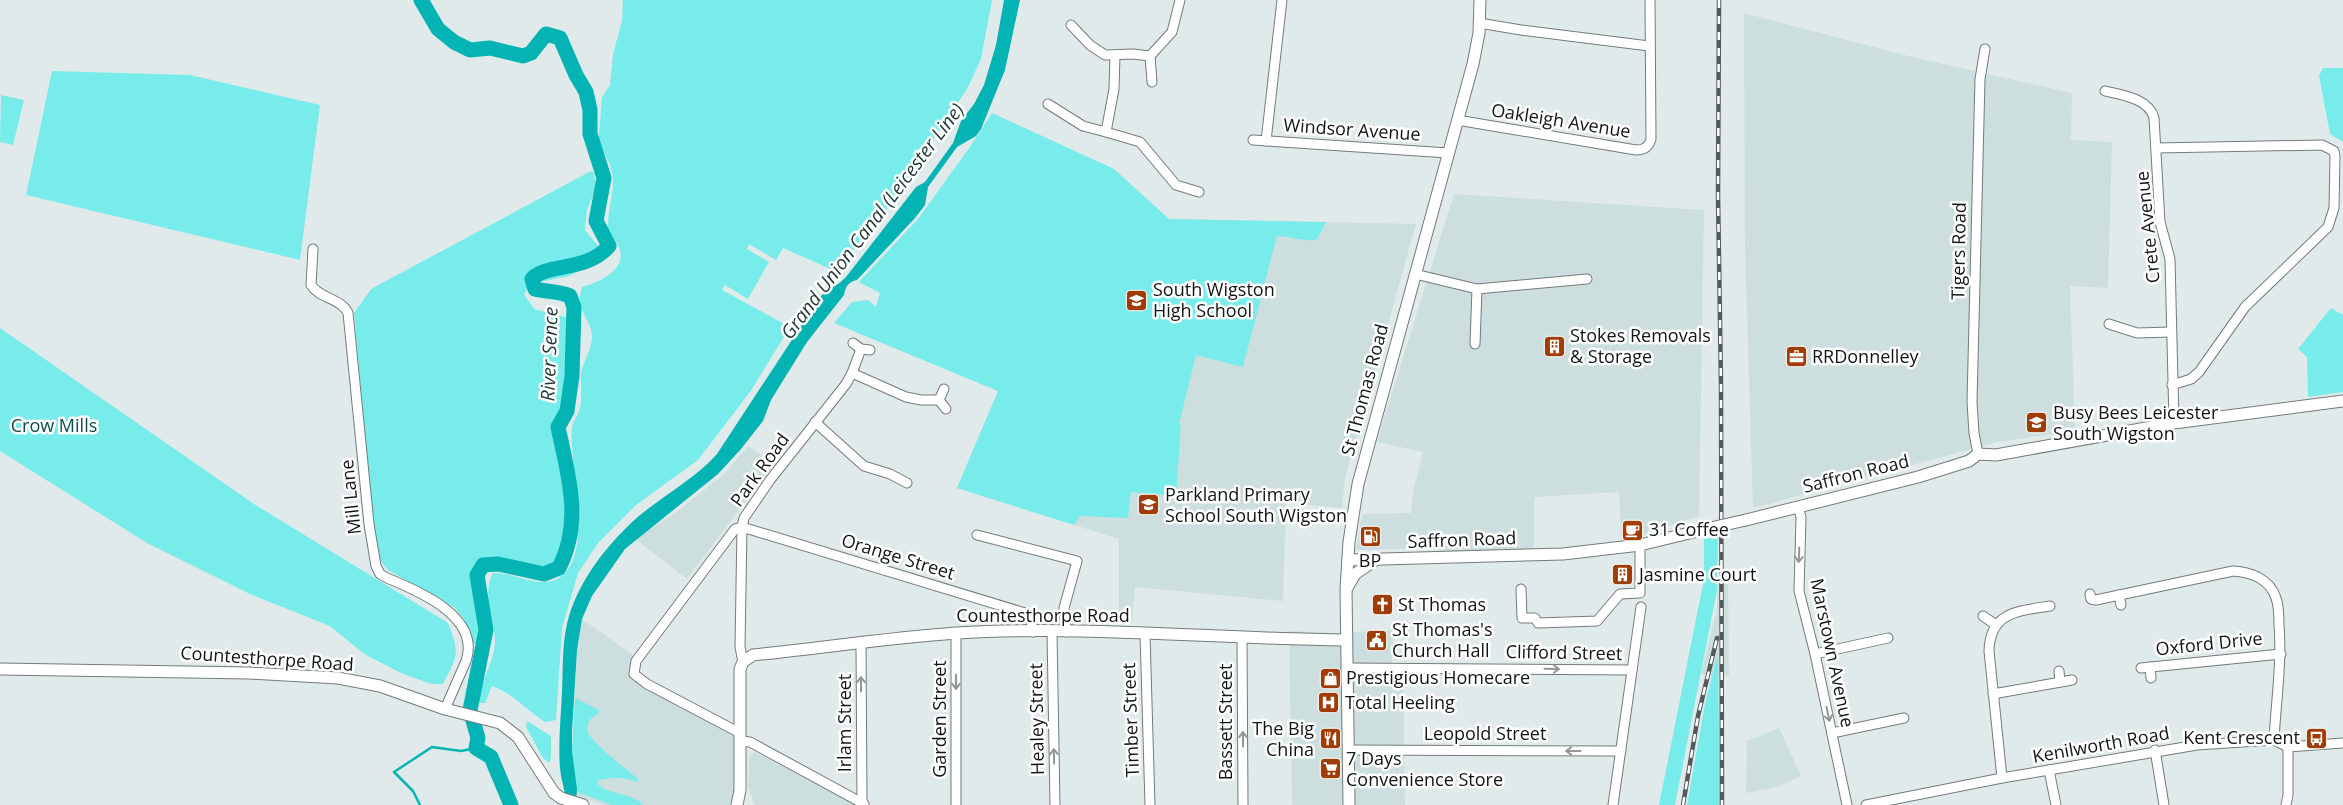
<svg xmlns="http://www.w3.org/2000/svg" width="2343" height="805" font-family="'Open Sans',sans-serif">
	<rect width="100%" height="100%" fill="#e1eaea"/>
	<g fill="#ccdede">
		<polygon points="1744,13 1912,57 2072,93 2071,140 2112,142 2108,288 2070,286 2075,431 1997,442 1753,508 1745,250"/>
		<polygon points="992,113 1114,169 1169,219 1416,224 1345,478 1342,508 1286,503 1283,601 1135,587 1132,623 1119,623 1119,539 957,488 998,391 868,337 880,293 859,282 918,219 970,147"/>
		<polygon points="1454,194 1704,210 1699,516 1646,534 1621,536 1619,492 1534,497 1534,555 1461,559 1435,548 1356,550 1362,514 1411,513 1413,492 1423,452 1377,442"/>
		<polygon points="748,446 774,464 687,579 635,539 675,513 722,476"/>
		<polygon points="1728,575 1729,675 1718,676 1718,655 1712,676 1701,673 1717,610 1718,578"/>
		<polygon points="582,619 632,654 640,676 740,733 737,805 605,805 579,797 576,794 577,789 572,751 577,650"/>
		<polygon points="1394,630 1391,667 1403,667 1405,805 1292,805 1289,631 1334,633"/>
		<polygon points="1779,728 1801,776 1778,787 1746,793 1747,741"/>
		<polygon points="755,752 757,753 855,805 755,805 748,787 749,757"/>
	</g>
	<g fill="#78eceb">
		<path d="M 623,0 L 992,0 L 981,59 L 967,89 L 889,206 L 835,271 L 783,248 L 776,260 L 749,244 L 747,249 L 769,262 L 748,299 L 725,285 L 722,290 L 790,327 L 750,392 L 698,460 L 636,505 L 599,542 L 578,573 L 562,628 L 556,720 L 545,722 C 526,710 514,694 492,686 L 485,703 L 478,703 L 476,697 C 483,681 494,660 495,642 C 495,618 481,595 493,573 C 511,572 536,586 552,581 C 599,567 568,463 572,428 C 573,421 577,417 579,411 C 583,399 580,386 581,373 C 583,362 592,349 592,337 C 592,319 574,311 582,287 C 596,283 619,274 621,256 C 621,247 613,238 608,231 C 607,195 625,178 598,146 L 602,97 L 610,85 L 613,54 L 622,21 Z"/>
		<polygon points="2323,68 2343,68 2343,142 2330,134 2319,76"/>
		<polygon points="52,71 190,75 320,105 300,260 26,195"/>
		<polygon points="1,95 24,100 13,145 0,142"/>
		<path d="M 992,113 L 1114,169 L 1169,219 L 1326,222 L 1317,239 C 1307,243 1289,236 1277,236 L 1243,367 L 1196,355 L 1179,424 L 1181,425 L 1176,496 L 1131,492 L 1128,518 L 1080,516 L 1074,525 L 957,488 L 998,391 L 834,323 L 852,302 L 868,300 L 876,307 L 880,293 L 859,282 L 918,219 L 970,147 Z"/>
		<path d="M 591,171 L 594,173 L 596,188 L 587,210 L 585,230 L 600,248 L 603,255 L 600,262 L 569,276 L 530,284 L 524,294 L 534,309 L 569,318 C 572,336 570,353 569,371 C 569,376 571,381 570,386 C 568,404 554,418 557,437 C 562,468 584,543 556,566 C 541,578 508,551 479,565 C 468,588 489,630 475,644 L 471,642 L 464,619 L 455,608 L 388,570 L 380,560 L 375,547 L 354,313 L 371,289 Z"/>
		<polygon points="2331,308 2343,315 2343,392 2308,397 2307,357 2298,349"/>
		<path d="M 0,328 L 254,504 L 448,623 C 460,654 458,655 443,684 L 431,684 L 401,673 L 364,654 L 330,626 L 252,595 L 147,543 L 0,451 Z"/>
		<polygon points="1718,536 1717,590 1675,805 1659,805 1704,579 1704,539"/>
		<polygon points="1718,653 1720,805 1687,805 1705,704"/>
		<path d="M 575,698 L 599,710 L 598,714 C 588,719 587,723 588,734 L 605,752 L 638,779 L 638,782 C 624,777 613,777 599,780 L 597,783 C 605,795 632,792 643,805 L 612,805 L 577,792 L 572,751 Z"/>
		<polygon points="527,721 551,736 551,758 549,763 543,758 526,727"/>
	</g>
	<path fill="#04b3b3" d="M 1004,0 L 1020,0 L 1005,70 L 981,129 L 976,136 L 957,147 L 928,187 L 925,205 L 915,218 L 857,280 C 848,282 846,286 844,295 L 807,342 L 771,400 L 763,421 L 741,449 L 718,474 L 625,549 L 592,596 L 582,619 L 577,650 L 572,731 L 572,751 L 577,789 L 576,805 L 566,805 C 566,791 561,781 560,768 C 558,743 561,717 562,692 C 563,669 562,646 567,624 C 576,585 603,550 631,523 C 658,498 693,481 717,454 L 820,297 C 828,288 838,286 846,277 L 916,187 L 925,182 L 953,143 L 961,121 L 974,104 L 984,85 L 996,45 Z"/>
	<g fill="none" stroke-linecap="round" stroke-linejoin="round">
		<polyline stroke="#04b3b3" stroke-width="2.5" points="420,805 413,791 394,772 432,747 461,751 476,748"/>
		<path stroke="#04b3b3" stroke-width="15" d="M 421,0 L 438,29 L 454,42 L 470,50 L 490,48 L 523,56 L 531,53 L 546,34 L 560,38 L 576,75 L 586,92 L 590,110 L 590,134 L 604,178 L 596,221 L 609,246 C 587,272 546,263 532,279 L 535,289 C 547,292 558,291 570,296 L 574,307 L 572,376 L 567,411 L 558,427 C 568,475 583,521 559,568 L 544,574 L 498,564 L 483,565 L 477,575 L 486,630 L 470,710 L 478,738 L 476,748 L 491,757 L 511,805"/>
		<defs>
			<g id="street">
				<polyline points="1479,23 1521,30 1649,46"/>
				<polyline points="1071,25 1090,45 1105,55 1133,54 1150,56 1172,32 1180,0"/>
				<polyline points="1115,55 1114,89 1106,132 1140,142 1176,185 1199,192"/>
				<polyline points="1150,56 1152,82"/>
				<path d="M 2105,91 C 2121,95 2149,98 2154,118 L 2160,222 L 2170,259 L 2174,423"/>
				<polyline points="1048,104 1083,126 1106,132"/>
				<path d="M 1457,120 L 1636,150 C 1644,150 1649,147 1651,139 L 1650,0"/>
				<polyline points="1253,140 1448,153"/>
				<polyline points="1266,141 1282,0"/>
				<polyline points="2157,148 2322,145 2334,151 2335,156 2334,208 2328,227 2245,307 2199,372 2191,379 2172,385"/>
				<path d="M 313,249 L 311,285 C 320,299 341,298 348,313 L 369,524 L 376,566 L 380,574 L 387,578 C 419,591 481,617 466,661 L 445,709"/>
				<polyline points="1415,274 1477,289 1587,279"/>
				<polyline points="2109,324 2137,333 2171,332"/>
				<polyline points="853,343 861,349 870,350"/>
				<polyline points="1475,344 1477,289"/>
				<polyline points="852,373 906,397 921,400 939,400"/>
				<polyline points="944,389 939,400 946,409"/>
				<polyline points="815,422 864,466 890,474 907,483"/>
				<polyline points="1978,454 1974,433 1972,402 1980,79 1985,49"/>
				<polyline points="1798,507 1801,517 1799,591 1815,654 1847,805"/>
				<polyline points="977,535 1077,561 1064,608 1066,632"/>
				<polyline points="1521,589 1522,618 1535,618 1538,623 1597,621 1620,594 1640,593 1640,545"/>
				<path d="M 2090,594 L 2091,599 L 2096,600 L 2233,571 C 2251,572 2270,579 2276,598 C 2279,606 2279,616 2279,625 C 2282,663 2276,701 2274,740"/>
				<polyline points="2119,595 2121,605"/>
				<polyline points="1983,616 1996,625"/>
				<polyline points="1052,632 1055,805"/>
				<polyline points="956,633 956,805"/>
				<polyline points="1145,634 1150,805"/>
				<polyline points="1242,638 1243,805"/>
				<polyline points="861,644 862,803"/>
				<polyline points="1815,654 1888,638"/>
				<polyline points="743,662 740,647 742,527 1025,613 1031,620 1033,632"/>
				<polyline points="2150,667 2151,678"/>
				<polyline points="1346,668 1632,670"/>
				<polyline points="2141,668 2281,654"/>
				<polyline points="2059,671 2060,682"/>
				<polyline points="1993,694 2072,680"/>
				<polyline points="740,733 647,684 634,674 636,661 735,529 742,527 744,518 770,480 846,384 852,373 861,349"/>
				<polyline points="1832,733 1904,718"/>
				<polyline points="740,741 750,742 864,804"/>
				<polyline points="1348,750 1621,751"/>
				<polyline points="2155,750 2164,805"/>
				<polyline points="2049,770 2056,805"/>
				<path d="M 2002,778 L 1989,651 C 1990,612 2018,611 2050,606"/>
				<polyline points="1613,805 1641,607"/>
				<polyline points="1866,805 2002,778 2197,745 2274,740 2288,747 2343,743"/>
				<polyline points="2286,805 2288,795 2288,747"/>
			</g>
			<g id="secondary">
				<polyline points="1746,520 1918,477 1969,461 1978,454 1996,455 2174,423 2343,401"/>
				<polyline points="1348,560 1563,554 1640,545 1706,529"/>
				<polyline points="1347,588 1355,574 1374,561"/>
				<polyline points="0,669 249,673 338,678 380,686 445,709 500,723 518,737 554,793 561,798 583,805"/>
				<path d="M 737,805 L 740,790 L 740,669 L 743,662 L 753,655 C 821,648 888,638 956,633 C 1086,625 1216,639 1346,640"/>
				<polyline points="1349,805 1346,589 1349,542 1358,484 1473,64 1479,33 1480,0"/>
			</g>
		</defs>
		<use href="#street" stroke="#737b7b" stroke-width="11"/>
		<use href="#secondary" stroke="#737b7b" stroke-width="13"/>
		<use href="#street" stroke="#fff" stroke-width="9"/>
		<use href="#secondary" stroke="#fff" stroke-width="11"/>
		<defs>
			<g id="rail">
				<polyline points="1719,0 1718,195 1721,384 1722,805"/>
				<polyline points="1683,805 1698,716 1717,638"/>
			</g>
		</defs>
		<use href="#rail" stroke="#545959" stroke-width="4.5"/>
		<use href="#rail" stroke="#fff" stroke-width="2.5" stroke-dasharray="8" stroke-linecap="butt"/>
		<defs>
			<polyline id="secondary-bridge" points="1706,529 1746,520"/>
		</defs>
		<use href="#secondary-bridge" stroke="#737b7b" stroke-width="13" stroke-linecap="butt"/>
		<use href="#secondary-bridge" stroke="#fff" stroke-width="11"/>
	</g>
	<defs><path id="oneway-shaft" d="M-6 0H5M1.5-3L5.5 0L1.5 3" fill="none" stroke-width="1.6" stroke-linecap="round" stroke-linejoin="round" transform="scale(1.25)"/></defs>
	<g stroke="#949696">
		<use href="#oneway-shaft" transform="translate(1799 555) rotate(92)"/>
		<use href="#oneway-shaft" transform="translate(1552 669) rotate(1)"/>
		<use href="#oneway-shaft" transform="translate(956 682) rotate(90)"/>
		<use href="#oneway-shaft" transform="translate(861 684) rotate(-90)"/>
		<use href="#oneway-shaft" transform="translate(1828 714) rotate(78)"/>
		<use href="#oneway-shaft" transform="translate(1243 739) rotate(-90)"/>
		<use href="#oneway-shaft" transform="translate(1573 751) rotate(-180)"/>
		<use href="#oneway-shaft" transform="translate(1054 756) rotate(-91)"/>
	</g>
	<defs>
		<symbol id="school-square" viewBox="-11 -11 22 22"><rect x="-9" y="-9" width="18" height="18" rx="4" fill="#a03d07" stroke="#fff"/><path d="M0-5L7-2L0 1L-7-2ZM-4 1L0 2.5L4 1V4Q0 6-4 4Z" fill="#fff"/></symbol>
		<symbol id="building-square" viewBox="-11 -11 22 22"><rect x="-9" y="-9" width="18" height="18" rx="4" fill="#a03d07" stroke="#fff"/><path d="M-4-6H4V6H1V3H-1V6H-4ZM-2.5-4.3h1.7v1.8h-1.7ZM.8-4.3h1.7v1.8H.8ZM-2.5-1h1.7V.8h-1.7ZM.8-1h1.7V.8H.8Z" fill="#fff"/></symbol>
		<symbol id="office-square" viewBox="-11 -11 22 22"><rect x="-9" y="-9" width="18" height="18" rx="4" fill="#a03d07" stroke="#fff"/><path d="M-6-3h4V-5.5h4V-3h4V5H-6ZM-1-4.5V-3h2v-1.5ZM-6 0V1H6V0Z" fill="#fff"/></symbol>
		<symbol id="cafe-square" viewBox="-11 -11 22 22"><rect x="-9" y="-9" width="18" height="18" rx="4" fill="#a03d07" stroke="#fff"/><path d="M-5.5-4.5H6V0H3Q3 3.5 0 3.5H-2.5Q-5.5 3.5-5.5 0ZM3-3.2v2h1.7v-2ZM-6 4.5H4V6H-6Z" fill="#fff"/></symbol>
		<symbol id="fuel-square" viewBox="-11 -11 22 22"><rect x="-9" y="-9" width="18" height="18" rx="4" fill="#a03d07" stroke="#fff"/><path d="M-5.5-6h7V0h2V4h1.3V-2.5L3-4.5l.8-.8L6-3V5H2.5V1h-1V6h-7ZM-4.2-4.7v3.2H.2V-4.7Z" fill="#fff"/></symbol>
		<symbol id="church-square" viewBox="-11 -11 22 22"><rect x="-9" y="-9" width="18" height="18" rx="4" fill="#a03d07" stroke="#fff"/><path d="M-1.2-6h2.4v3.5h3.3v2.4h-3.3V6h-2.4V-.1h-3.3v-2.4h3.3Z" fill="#fff"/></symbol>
		<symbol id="civic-square" viewBox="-11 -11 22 22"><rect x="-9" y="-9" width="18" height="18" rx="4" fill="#a03d07" stroke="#fff"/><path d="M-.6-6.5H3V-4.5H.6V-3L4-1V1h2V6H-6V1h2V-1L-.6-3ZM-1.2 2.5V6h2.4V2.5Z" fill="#fff"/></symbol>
		<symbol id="shop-square" viewBox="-11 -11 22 22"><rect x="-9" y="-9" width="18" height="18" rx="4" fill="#a03d07" stroke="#fff"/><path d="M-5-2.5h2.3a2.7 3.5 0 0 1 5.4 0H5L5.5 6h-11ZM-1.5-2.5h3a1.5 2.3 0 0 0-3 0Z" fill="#fff"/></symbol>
		<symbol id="hospital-square" viewBox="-11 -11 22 22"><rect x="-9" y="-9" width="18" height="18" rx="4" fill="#a03d07" stroke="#fff"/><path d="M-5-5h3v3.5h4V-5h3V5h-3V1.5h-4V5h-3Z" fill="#fff"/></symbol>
		<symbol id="bus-square" viewBox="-11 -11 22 22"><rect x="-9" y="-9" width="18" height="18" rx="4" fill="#a03d07" stroke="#fff"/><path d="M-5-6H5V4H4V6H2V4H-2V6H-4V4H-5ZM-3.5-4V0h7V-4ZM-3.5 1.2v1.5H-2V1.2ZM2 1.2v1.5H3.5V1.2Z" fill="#fff"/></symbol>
		<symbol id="restaurant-square" viewBox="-11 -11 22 22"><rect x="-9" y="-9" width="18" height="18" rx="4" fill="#a03d07" stroke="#fff"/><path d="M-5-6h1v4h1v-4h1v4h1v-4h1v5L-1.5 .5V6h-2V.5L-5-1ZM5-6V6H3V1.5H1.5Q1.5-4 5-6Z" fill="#fff"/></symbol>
		<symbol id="supermarket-square" viewBox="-11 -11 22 22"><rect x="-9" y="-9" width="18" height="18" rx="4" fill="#a03d07" stroke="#fff"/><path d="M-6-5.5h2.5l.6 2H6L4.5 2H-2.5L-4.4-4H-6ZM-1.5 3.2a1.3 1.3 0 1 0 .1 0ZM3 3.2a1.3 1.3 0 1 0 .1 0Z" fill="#fff"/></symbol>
	</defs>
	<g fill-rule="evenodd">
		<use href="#school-square" x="1124" y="288" width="25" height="25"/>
		<use href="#building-square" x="1542" y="334" width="25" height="25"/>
		<use href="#office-square" x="1784" y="344" width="25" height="25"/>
		<use href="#school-square" x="2024" y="410" width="25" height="25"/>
		<use href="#school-square" x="1136" y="492" width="25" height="25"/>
		<use href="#cafe-square" x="1620" y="518" width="25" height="25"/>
		<use href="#fuel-square" x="1358" y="524" width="25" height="25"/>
		<use href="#building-square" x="1610" y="562" width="25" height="25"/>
		<use href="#church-square" x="1370" y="592" width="25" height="25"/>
		<use href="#civic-square" x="1364" y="628" width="25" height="25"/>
		<use href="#shop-square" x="1318" y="666" width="25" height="25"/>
		<use href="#hospital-square" x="1316" y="690" width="25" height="25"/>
		<use href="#bus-square" x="2304" y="726" width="25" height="25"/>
		<use href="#restaurant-square" x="1318" y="726" width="25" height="25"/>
		<use href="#supermarket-square" x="1318" y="756" width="25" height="25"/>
	</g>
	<g text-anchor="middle" stroke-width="5" stroke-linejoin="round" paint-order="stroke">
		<g font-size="18" fill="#121515" stroke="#fff">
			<text transform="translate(1561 121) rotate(9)" y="6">Oakleigh Avenue</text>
			<text transform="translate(1352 130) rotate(4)" y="6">Windsor Avenue</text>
			<text transform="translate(2148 227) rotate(-96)" y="6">Crete Avenue</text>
			<text transform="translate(1959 251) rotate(-89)" y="6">Tigers Road</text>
			<text transform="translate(1365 390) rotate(-75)" y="6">St Thomas Road</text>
			<text transform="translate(760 470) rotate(-54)" y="6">Park Road</text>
			<text transform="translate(1856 474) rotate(-14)" y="6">Saffron Road</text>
			<text transform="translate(351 497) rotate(-96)" y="6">Mill Lane</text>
			<text transform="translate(1462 540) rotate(-2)" y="6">Saffron Road</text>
			<text transform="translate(898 557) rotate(17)" y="6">Orange Street</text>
			<text x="1043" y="622">Countesthorpe Road</text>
			<text transform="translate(2209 644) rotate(-6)" y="6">Oxford Drive</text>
			<text transform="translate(1564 653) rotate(1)" y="6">Clifford Street</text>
			<text transform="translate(1832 653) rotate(78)" y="6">Marstown Avenue</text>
			<text transform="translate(267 659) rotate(4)" y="6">Countesthorpe Road</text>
			<text transform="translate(940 719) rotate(-90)" y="6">Garden Street</text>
			<text transform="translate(1037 719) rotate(-91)" y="6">Healey Street</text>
			<text transform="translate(1131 720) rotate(-92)" y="6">Timber Street</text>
			<text transform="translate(1226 722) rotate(-90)" y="6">Bassett Street</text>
			<text transform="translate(845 723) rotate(-90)" y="6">Irlam Street</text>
			<text x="1485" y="740">Leopold Street</text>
			<text transform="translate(2101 745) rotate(-10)" y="6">Kenilworth Road</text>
		</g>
		<g font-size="18" fill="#121515" stroke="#fff" text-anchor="start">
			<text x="1153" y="296">South Wigston<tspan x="1153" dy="21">High School</tspan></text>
			<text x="1570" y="342">Stokes Removals<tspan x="1570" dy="21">&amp; Storage</tspan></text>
			<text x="1812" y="363">RRDonnelley</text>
			<text x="2053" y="419">Busy Bees Leicester<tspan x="2053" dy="21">South Wigston</tspan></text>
			<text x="1165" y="501">Parkland Primary<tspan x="1165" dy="21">School South Wigston</tspan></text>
			<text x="1649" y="536">31 Coffee</text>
			<text x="1370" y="567" text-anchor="middle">BP</text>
			<text x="1639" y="581">Jasmine Court</text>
			<text x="1398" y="611">St Thomas</text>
			<text x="1392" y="636">St Thomas's<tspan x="1392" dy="21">Church Hall</tspan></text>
			<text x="1346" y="684">Prestigious Homecare</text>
			<text x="1345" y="709">Total Heeling</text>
			<text x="1314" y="735" text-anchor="end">The Big<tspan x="1314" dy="21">China</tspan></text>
			<text x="2300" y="744" text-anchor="end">Kent Crescent</text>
			<text x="1346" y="765">7 Days<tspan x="1346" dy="21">Convenience Store</tspan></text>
		</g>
		<g font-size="18" fill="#0e4c4c" stroke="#fff">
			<text x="54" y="432">Crow Mills</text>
		</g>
		<g font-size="19" font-style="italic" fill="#1f3736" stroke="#fff">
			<text transform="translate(872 221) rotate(-53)" y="7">Grand Union Canal (Leicester Line)</text>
			<text transform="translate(549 354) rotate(-88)" y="7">River Sence</text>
		</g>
	</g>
</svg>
